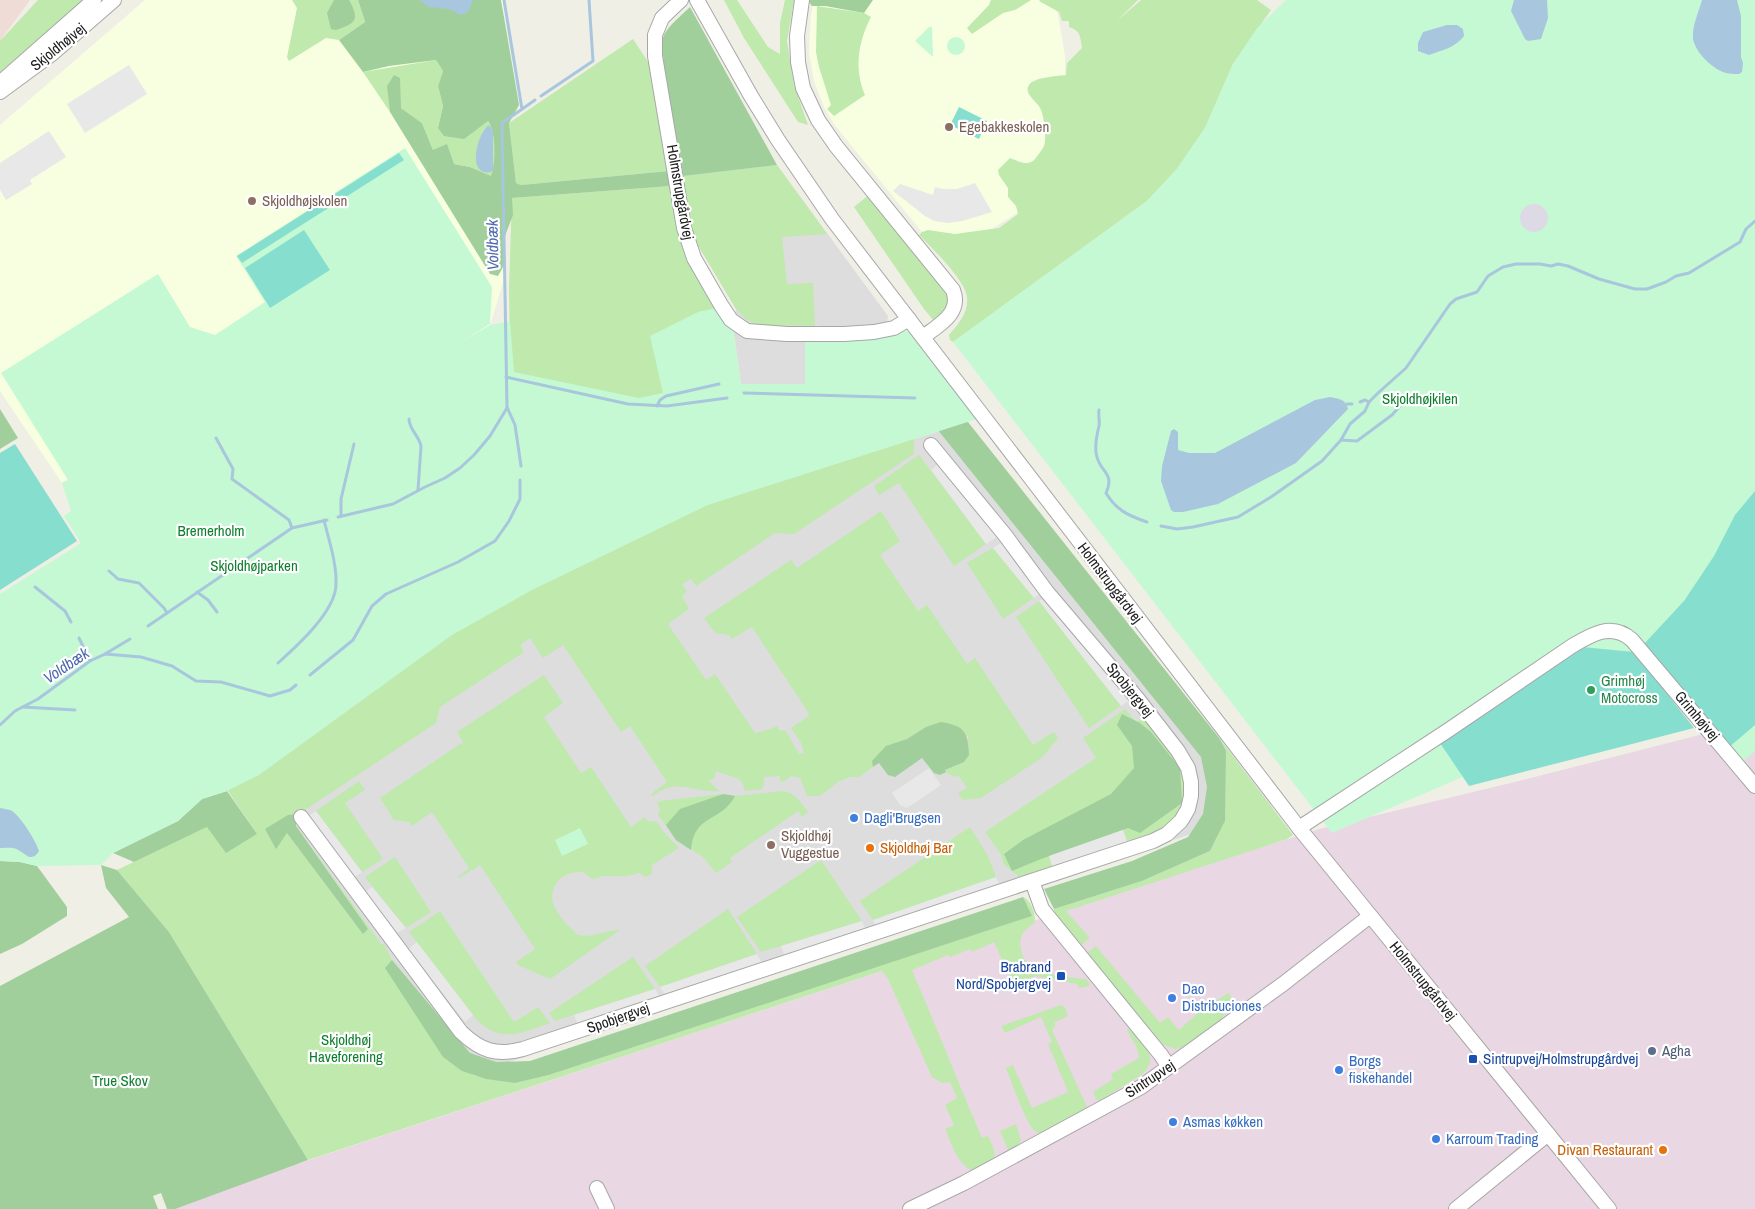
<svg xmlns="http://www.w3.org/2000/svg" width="1755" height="1209" font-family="'Archivo Narrow',sans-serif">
	<rect width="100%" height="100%" fill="#f0efe6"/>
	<g fill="#dedddd">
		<polygon points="777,165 888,316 887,323 854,328 806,325 805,384 741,384 733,327 736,309 696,242 683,176"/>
		<polygon points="968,422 1272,807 474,1074 259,775 708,505"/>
	</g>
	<polygon fill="#f0dcd6" points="0,0 30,0 0,41"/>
	<polygon fill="#e9d8e3" points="1755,725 1755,1209 168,1209 167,1207 1176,874 1319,829 1523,780 1715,731"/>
	<g fill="#f8ffe1">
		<polygon points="145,0 503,0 505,276 490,325 341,416 224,377 62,483 0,391 0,125"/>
		<polygon points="814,0 1052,0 1058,15 1065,56 1065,90 1028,206 944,259 851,145 834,124 824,107 814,81 809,52 811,14"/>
	</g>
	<g fill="#bfe9ad">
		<polygon points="38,0 110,0 0,97 0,41"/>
		<polygon points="292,0 358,0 365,22 339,40 326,38 289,61 287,57 297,8"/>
		<polygon points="724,0 737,0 768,47 780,54 780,23 785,0 794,0 787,41 794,85 808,125 798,122 744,38"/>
		<polygon points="991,0 1031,0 1015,10 1003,13 972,34 967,28 989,5"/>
		<path d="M 1040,0 L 1138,0 L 1117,21 L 1141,0 L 1257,0 L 1271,10 L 1233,64 L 1205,128 L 1177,169 L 1147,201 L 953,342 L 950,340 L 949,335 C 958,325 969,312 967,297 C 966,281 931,247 919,235 L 922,232 L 928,230 L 955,234 L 999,228 L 1018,214 L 1016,206 L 1008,197 L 1008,188 L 999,175 L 998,170 L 1010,158 C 1018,161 1029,167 1035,159 C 1038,155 1042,150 1044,146 C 1047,139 1044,114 1040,108 C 1037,101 1023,94 1029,85 C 1034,77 1058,76 1066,75 L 1067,63 L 1082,48 C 1080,36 1081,31 1069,27 L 1069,21 L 1062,21 L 1059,12 L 1039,1 Z"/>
		<path d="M 817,6 L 864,13 L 871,17 C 858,42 854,69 865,95 L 834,116 L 827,109 L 831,105 L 819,67 L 816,52 Z"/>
		<polygon points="633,39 654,71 669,171 521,185 516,183 509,123"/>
		<path d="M 436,60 L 443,71 L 438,86 L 443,106 L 438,128 L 488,121 C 496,136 497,161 492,177 L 470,167 L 454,164 L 433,150 L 422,123 L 401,108 L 388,86 L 390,112 L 363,72 Z"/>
		<polygon points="777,165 827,234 782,237 787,284 813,283 815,326 758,325 747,320 736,309 696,242 688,221 683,176"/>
		<polygon points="671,186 725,323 715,410 516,388 510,354 509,289 512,198"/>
		<path d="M 870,194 L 945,286 C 951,304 950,310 934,321 L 924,309 L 854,207 Z"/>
		<path d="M 914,425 L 914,454 L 794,534 L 775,533 L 696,586 L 691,579 L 682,584 L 687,592 L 682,596 L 689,609 L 668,624 L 706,680 L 715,674 L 755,733 L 771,729 L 777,726 L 779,730 L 786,731 L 799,754 L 804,753 L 801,743 L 791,728 L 809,716 L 808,712 L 752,627 L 732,639 L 729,635 L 715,633 L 704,618 L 791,560 L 797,568 L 881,511 L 900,541 L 880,555 L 918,611 L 927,605 L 967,664 L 975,658 L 1033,745 L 1054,732 L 1058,738 L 1043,757 L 981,798 L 963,800 L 958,793 L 967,788 L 958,775 L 954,777 L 946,772 L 945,770 L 964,762 L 969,755 L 968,736 L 926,727 L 907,739 L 881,752 L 876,759 L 873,761 L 873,767 L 859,777 L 850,777 L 838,782 L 820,796 L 807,796 L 800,778 L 791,776 L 783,782 L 780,781 L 780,776 L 764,777 L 764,784 L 762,789 L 745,791 L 743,784 L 739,779 L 716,771 L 714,778 L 709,781 L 719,791 C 692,793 678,777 653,796 L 651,794 L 667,782 L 630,726 L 621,732 L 563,645 L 543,658 L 530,638 L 520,645 L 524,652 L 440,707 L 436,723 L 302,812 L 288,815 L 382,945 L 384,944 L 392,960 L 473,1075 L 515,1083 L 549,1075 L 1031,916 L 1023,897 C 1031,900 1035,913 1035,922 C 1031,926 1026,929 1023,933 C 1020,938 1020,943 1021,948 C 1023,969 1042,972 1059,976 L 1059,979 L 1065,979 L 1066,977 L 1086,979 L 1090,984 L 1089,986 L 1079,988 L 1077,984 L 1036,976 L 1012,983 L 994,942 L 972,952 L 970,949 L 950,957 L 948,955 L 912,970 C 936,1026 958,1082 982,1138 L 988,1136 C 992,1144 996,1151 994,1160 L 971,1170 C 956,1162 952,1144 945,1129 L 954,1125 L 945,1105 L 957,1098 L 950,1082 L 942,1083 L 932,1077 L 888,979 L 882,971 L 308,1160 L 169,932 L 117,870 L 207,827 L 257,834 L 224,785 L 496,584 Z"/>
		<polygon points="919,455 986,544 954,566 899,483 879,495 874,486"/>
		<polygon points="993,548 1034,598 1003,619 967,563"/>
		<polygon points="1039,601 1121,706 1089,728 1016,617"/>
		<path d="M 544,675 L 563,703 L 544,717 L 581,773 L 591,767 L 631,827 L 645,817 L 647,821 L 657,822 L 663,831 L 679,848 L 652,865 L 652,874 L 646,877 L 639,873 L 628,876 L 603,876 L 594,879 L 586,875 L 584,872 C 569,872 557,876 553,891 C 552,896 552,899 553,903 C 557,915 569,927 578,935 C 596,938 604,930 620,930 L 550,979 L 518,965 L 516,962 L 535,949 L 480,865 L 459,878 L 458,877 L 469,868 L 432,812 L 412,826 L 409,822 L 394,820 L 380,798 L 463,742 L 457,732 Z"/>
		<path d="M 1125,709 L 1136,722 L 1143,718 C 1165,744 1194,767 1182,805 C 1179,815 1170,826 1161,832 C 1151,837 1138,840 1128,844 L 1123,830 L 1050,856 L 1053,869 L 1019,877 L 1004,864 L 1000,853 L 985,832 L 1096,758 L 1083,738 Z"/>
		<polygon points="1220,739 1293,835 1287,839 1066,911 1090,938 1081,945 1054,913 1054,909 1142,881 1210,851 1225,821 1226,751"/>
		<polygon points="359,781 365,790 345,803 383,859 362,872 316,811"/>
		<path d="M 782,791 C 794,792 801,802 808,812 L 802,817 L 798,811 L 730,858 L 732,862 L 716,873 L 703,857 L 676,840 L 658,815 L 660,809 L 657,803 L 660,801 L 723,794 L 735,796 Z"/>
		<polygon points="970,827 988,856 996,877 873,920 860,901"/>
		<polygon points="395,857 431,912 406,928 365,877"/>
		<polygon points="821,860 862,921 761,952 737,917"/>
		<polygon points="728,909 757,954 660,987 645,966"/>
		<path d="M 440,911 L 514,1022 L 538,1007 L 550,1023 C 521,1033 501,1044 476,1019 L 409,932 Z"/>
		<polygon points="1096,946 1160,1023 1168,1017 1179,1030 1206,1006 1229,993 1233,1001 1220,1021 1185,1047 1175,1049 1164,1045 1159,1040 1087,953"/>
		<polygon points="633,957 655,989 555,1021 549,1013"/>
		<path d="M 1061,1005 L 1064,1006 L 1068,1016 L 1055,1022 L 1055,1027 L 1052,1030 L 1087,1107 L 1085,1110 L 1047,1132 C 1042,1133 1039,1134 1035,1131 C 1026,1124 1011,1080 1006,1068 L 1013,1065 L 1032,1108 L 1068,1092 L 1048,1044 L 1052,1042 L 1041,1017 L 1005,1033 L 1001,1026 Z"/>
		<path d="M 1129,1029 C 1142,1043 1162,1058 1141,1075 L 1099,1101 L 1096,1099 L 1093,1092 L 1113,1079 L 1111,1074 L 1139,1058 C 1138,1044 1132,1042 1127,1030 Z"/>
		<polygon points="1016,1124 1021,1140 1018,1147 1009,1152 1000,1131"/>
	</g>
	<g fill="#a0cf9c">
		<path d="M 334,0 L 349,0 C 360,20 356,23 336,30 L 331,29 L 327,13 Z"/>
		<path d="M 358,0 L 501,0 L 519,105 L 509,123 L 516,183 L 521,185 L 669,171 L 671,186 L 512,198 L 513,215 L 503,241 L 503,267 L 498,276 L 490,274 L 390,112 L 387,86 L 394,75 L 400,78 L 401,108 L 422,123 L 433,150 L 447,144 L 454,164 L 470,167 L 491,176 C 496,162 496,133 488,121 L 464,139 L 444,136 L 438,128 L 443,106 L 438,86 L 443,71 L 436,60 L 389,66 L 363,72 L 339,40 L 365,22 Z"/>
		<polygon points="808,0 873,0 864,13 825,6 812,6"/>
		<path d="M 690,7 L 777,165 L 683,176 C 679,154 657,49 664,35 C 669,25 682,15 690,7 Z"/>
		<polygon points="948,397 1220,739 1226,751 1225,821 1210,851 1142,881 1054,909 1044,889 1132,861 1188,837 1203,814 1207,787 1201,757 929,419"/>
		<polygon points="0,409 18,438 0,449"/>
		<polygon points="1122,714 1140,723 1151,732 1180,768 1182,803 1140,833 1128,828 1041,859 1012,871 1004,854 1023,840 1111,794 1134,768 1132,746 1117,725"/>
		<path d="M 941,722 C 964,726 968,731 969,755 L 964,762 L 945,770 L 946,772 L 940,775 L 934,773 L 922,758 L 895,777 L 888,775 L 879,763 L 873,767 L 872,761 L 886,746 L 907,739 L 926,727 Z"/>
		<polygon points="227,791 257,834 226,853 207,827 134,862 113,853 178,821 202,799"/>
		<path d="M 723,794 L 735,796 C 721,823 694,813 691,850 L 676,840 L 666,825 L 680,809 Z"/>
		<polygon points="296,814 296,826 368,929 363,934 287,833 276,849 265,829 288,815"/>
		<polygon points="0,861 20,862 37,866 67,907 67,916 22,944 0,954"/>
		<polygon points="101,865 117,870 169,932 308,1160 175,1209 167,1209 161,1193 153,1196 158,1209 0,1209 0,986 129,917 106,888"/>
		<polygon points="1023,897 1032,916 549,1075 515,1083 486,1079 462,1071 443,1057 385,968 392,960 470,1053 496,1062 530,1061"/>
	</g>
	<g fill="#c5f9d3">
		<polygon points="1286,0 1755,0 1755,751 1738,766 1673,687 1332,833 953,342 1147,201 1177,169 1205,128 1233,64 1257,28"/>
		<polygon points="929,27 932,27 933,57 915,41"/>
		<circle cx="956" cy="46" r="9"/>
		<polygon points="405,148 492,287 490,324 461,342 490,325 510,321 514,372 639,398 663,393 650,336 698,312 717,308 733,327 741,384 805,384 805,337 899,330 910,332 977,419 708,505 532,590 452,635 259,775 227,791 202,799 178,821 113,853 101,865 37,866 20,862 0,861 0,594 81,543 64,516 71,511 62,483 68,480 1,373 158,274 190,327 215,335 265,302 236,256"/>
		<polygon points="580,828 588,844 562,856 555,840"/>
	</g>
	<g fill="#86dece">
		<polygon points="959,107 987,121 979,139 950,125"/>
		<polygon points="399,153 404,160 242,263 237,256"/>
		<polygon points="304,230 330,270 270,308 245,268"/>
		<polygon points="15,444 77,541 0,590 0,453"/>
		<polygon points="1755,491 1755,725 1728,748 1644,644 1684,601 1714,556 1735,515"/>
		<polygon points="1582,647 1634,652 1694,728 1469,786 1440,743"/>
	</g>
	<g fill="#e8e8e8">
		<polygon points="129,65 147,94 85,133 67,104"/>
		<polygon points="49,131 66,157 30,180 32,184 6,200 0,190 0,163"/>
		<polygon points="975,183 992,212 962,221 948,223 934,221 925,216 893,191 900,184 933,195 935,187 943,189 957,189"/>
		<polygon points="937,465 997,537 986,544 931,470"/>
		<polygon points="1001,543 1042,592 1034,598 993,548"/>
		<polygon points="1046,597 1130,700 1121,706 1039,601"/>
		<polygon points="929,768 941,785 907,808 900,805 892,793"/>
		<polygon points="316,811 362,872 355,877 308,816"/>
		<polygon points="1123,830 1128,844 1053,869 1049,856"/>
		<polygon points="996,877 1000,886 876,927 873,920"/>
		<polygon points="372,887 406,928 397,933 365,892"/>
		<polygon points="862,921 866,931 785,957 781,946"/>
		<polygon points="417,942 473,1015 465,1022 408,949"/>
		<polygon points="757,954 762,963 666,996 660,987"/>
		<polygon points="655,989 660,998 578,1026 574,1015"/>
	</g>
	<circle fill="#dddae6" cx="1534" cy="218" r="14"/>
	<g fill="#a8c6dd">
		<polygon points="419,0 473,0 468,12 461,15 449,9 429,7"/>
		<polygon points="1514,0 1547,0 1548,18 1541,39 1528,41 1525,39 1511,11"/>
		<path d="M 1702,0 L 1737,0 L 1741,16 L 1741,57 L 1743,63 L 1742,72 L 1739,74 C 1734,74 1728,74 1723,72 C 1712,68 1694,51 1693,38 C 1692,26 1699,11 1702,0 Z"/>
		<path d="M 1447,25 L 1457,25 L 1463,29 L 1464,36 C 1455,48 1442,50 1429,55 L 1418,51 L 1418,43 L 1423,32 Z"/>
		<path d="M 489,125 L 493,131 L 493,170 L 491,172 C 466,177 477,133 489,125 Z"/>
		<path d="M 1330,397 C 1339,399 1346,399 1348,409 L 1296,463 L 1218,504 L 1183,512 L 1174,512 L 1171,510 L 1161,481 L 1162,466 L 1171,431 L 1174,429 L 1178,432 L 1178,450 L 1189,453 L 1215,453 L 1315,400 Z"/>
		<path d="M 0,808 C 3,809 9,809 12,811 C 21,817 36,841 39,851 C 36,856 34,857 29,857 C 15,848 18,847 0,848 Z"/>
	</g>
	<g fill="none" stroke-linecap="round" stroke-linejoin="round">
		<g stroke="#a8c6dd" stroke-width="3">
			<polyline points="504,0 522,109"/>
			<polyline points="541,96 593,61 589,0"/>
			<polyline points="506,377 628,404 667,406 727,398"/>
			<polyline points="744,393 915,398"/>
			<polyline points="1360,402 1365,400 1369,402"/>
			<polyline points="1347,404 1352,404"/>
			<polyline points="657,406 660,400 666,396 719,384"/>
			<path d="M 1099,410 C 1098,416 1100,420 1099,426 C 1097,434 1094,448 1097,457 C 1101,473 1115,473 1106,493 C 1116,510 1129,516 1147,522"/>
			<path d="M 409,419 C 409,429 419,436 421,446 L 418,490"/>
			<polyline points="216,438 233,469 232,479 289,520 292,528"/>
			<polyline points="1341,440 1357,441 1392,415 1400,406"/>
			<polyline points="521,466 515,425 507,407 502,123 535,100"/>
			<polyline points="341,516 341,499 354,444"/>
			<polyline points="338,517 393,504 425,487 445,478 460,468 474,455 490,436 507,408"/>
			<polyline points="1161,526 1177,529 1193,527 1238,517 1271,497 1322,461 1341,440 1350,424 1365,411 1369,402 1378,393 1406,368 1450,304 1456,299 1477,292 1488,276 1503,267 1516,264 1540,264 1551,266 1558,264 1568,266 1599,279 1635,289 1647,289 1666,282 1676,276 1689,273 1740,242 1746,229 1755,221"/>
			<polyline points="109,571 118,579 139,583 164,608 167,613"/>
			<polyline points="35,587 65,611 71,622"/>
			<polyline points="197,592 208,600 217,612"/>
			<polyline points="148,626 292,528 327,520"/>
			<polyline points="79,638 90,661"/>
			<polyline points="105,654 130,639"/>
			<path d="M 278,663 C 297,646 335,612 336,585 C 337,564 329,541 324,520"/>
			<polyline points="310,675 353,640 372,606 386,594 458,562 495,541 509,521 520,499 520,480"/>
			<polyline points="23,707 75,710"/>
			<polyline points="0,725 15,711 38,699 90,661 105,654 141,657 172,666 196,681 221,682 270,696 290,690 296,685"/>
		</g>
		<defs>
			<g id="minor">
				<polyline points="681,0 662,18 655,35 655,56 684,228 694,258 721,305 731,320 747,331 787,334 844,334 874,332 894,328 909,319"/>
				<polyline points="697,0 751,96 778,140 832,219 1299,828 1609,1209"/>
				<path d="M 802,0 L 797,36 L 798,62 L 803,88 L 818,120 L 836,146 L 953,290 C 962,313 939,325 923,337"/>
				<polyline points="1,82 94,0"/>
				<polyline points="0,92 53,53 114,0"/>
				<path d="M 301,817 L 461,1032 C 481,1051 496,1056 523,1049 L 1153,841 L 1167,834 L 1181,821 L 1188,809 L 1191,796 L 1191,782 L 1188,768 L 1178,751 L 1137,698 L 1047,592 L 1005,535 L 931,445"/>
				<path d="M 1299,828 L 1447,731 L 1572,646 C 1592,634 1612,622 1632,640 L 1755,786"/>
				<polyline points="1032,881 1042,909 1161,1055 1169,1067"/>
				<polyline points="597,1188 607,1209"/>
				<polyline points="910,1209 964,1183 1141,1087 1283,984 1370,916"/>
				<polyline points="1456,1209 1548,1134"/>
			</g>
		</defs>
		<use href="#minor" stroke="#a7a7a7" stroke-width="16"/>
		<use href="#minor" stroke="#fff" stroke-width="14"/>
	</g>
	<g fill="#8d6e63" stroke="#fff" stroke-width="2">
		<circle cx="949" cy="127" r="5"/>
		<circle cx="252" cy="201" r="5"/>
		<circle cx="771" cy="845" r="5"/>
	</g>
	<circle fill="#2e9e5b" stroke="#fff" stroke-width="2" cx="1591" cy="690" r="5"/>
	<g fill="#3f7fe0" stroke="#fff" stroke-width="2">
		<circle cx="854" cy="818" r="5"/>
		<circle cx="1172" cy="998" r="5"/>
		<circle cx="1339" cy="1070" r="5"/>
		<circle cx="1173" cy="1122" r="5"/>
		<circle cx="1436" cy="1139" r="5"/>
	</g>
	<g fill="#e8710a" stroke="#fff" stroke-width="2">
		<circle cx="870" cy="848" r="5"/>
		<circle cx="1663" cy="1150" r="5"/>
	</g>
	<g fill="#1a4fb4" stroke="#fff" stroke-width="2">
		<rect x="1056" y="971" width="10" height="10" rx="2.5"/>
		<rect x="1468" y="1054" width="10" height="10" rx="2.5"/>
	</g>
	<circle fill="#5c6f8a" stroke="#fff" stroke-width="2" cx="1652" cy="1051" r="5"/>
	<g text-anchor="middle" stroke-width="4.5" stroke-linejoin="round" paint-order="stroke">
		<g font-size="15" fill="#202020" stroke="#fff">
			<text transform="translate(58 47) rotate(-39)" y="5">Skjoldhøjvej</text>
			<text transform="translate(680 192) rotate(80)" y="5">Holmstrupgårdvej</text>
			<text transform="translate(1110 583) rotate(53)" y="5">Holmstrupgårdvej</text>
			<text transform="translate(1130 690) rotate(51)" y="5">Spobjergvej</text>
			<text transform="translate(1697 716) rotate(50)" y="5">Grimhøjvej</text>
			<text transform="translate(1423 981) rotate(51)" y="5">Holmstrupgårdvej</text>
			<text transform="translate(618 1018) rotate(-19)" y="5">Spobjergvej</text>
			<text transform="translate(1150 1079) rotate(-33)" y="5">Sintrupvej</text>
		</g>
		<g font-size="15" fill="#785e54" stroke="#fff" text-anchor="start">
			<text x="959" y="132">Egebakkeskolen</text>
			<text x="262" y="206">Skjoldhøjskolen</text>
			<text x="781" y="841">Skjoldhøj<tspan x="781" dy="17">Vuggestue</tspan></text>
		</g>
		<g font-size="15" fill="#0d7e2e" stroke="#fff">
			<text x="1420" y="404">Skjoldhøjkilen</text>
			<text x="211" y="536">Bremerholm</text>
			<text x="254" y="571">Skjoldhøjparken</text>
			<text x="346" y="1045">Skjoldhøj<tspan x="346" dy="17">Haveforening</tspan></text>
			<text x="120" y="1086">True Skov</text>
		</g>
		<g font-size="15" fill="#27864d" stroke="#fff" text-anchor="start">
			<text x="1601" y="686">Grimhøj<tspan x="1601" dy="17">Motocross</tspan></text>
		</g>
		<g font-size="15" fill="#366cbe" stroke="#fff" text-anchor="start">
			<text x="864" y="823">Dagli'Brugsen</text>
			<text x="1182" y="994">Dao<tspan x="1182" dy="17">Distribuciones</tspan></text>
			<text x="1349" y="1066">Borgs<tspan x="1349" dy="17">fiskehandel</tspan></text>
			<text x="1183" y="1127">Asmas køkken</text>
			<text x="1446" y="1144">Karroum Trading</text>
		</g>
		<g font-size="15" fill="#c56008" stroke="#fff" text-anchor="start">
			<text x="880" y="853">Skjoldhøj Bar</text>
			<text x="1653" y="1155" text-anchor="end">Divan Restaurant</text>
		</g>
		<g font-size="15" fill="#164399" stroke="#fff" text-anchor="end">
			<text x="1051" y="972">Brabrand<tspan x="1051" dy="17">Nord/Spobjergvej</tspan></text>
			<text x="1483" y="1064" text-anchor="start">Sintrupvej/Holmstrupgårdvej</text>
		</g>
		<g font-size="15" fill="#4e5e75" stroke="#fff" text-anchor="start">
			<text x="1662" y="1056">Agha</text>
		</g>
		<g font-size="16" font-style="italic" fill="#4d6aaf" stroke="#fff">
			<text transform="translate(492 245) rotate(-91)" y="6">Voldbæk</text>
			<text transform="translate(66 665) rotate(-34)" y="6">Voldbæk</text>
		</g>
	</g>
</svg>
